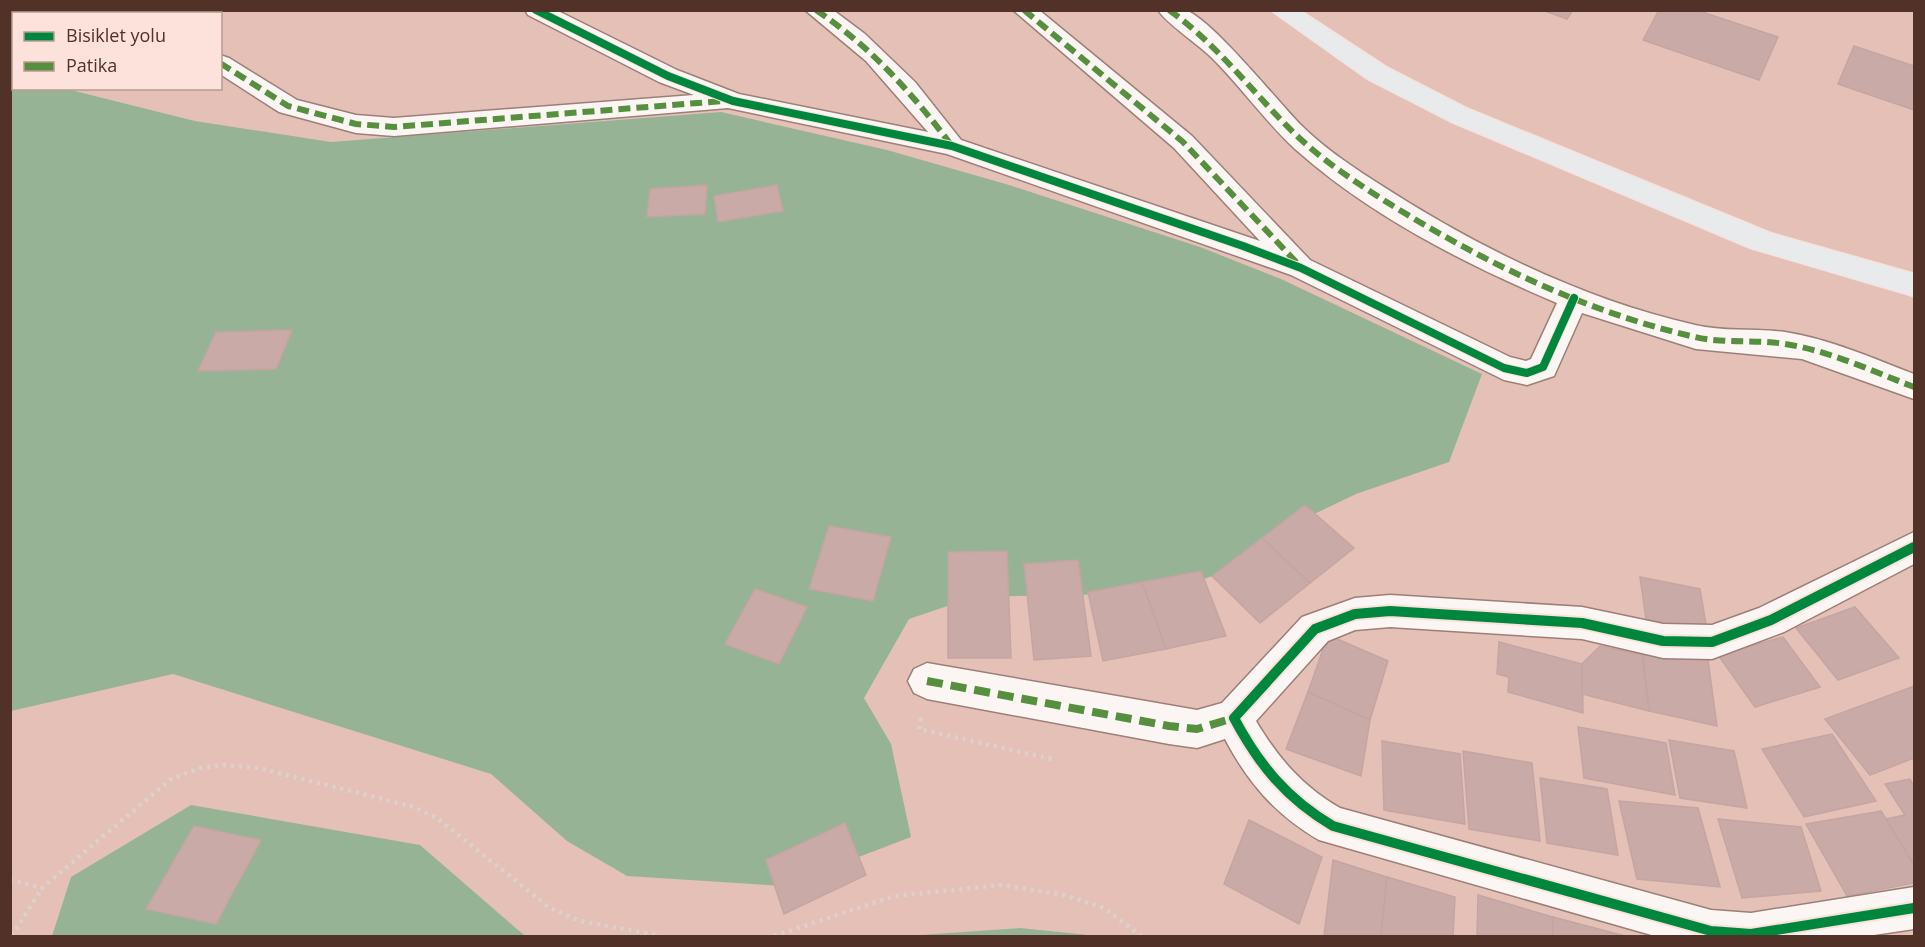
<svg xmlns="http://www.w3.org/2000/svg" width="1925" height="947" font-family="'Open Sans',sans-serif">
	<rect width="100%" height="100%" fill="#e4c0b7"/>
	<g fill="#96b495">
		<polygon points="10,65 13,67 14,88 67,89 195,121 331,142 721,112 887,150 1009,185 1200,247 1281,279 1482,374 1449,462 1356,494 1306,518 1212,576 1165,593 974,597 909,619 864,698 891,744 911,837 783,886 627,876 567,841 491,774 173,674 11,711"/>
		<polygon points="191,805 420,845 525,936 52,936 71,877"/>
		<polygon points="1020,928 1098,936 905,936"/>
	</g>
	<g fill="#caaaa7" stroke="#c5a4a2" stroke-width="1.5">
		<polygon points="1542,10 1573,10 1567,19"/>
		<polygon points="1659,10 1696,10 1778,37 1759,80 1643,40"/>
		<polygon points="1854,46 1914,66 1914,110 1838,84"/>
		<polygon points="707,185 705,214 647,217 650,189"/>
		<polygon points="777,185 783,211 718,222 714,196"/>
		<polygon points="292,330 276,369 198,371 216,332"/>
		<polygon points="1305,505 1354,548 1310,583 1262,538"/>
		<polygon points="829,526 891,537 873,601 809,589"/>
		<polygon points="1262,538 1310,583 1260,623 1212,576"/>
		<polygon points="1007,551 1011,658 948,658 948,552"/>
		<polygon points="1078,560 1091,656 1034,660 1024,564"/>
		<polygon points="1201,571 1226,636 1166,649 1142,582"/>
		<polygon points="1640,577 1700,589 1707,630 1646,619"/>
		<polygon points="1142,582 1166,649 1103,661 1088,592"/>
		<polygon points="755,589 807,607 779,664 725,644"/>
		<polygon points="1855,607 1899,658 1838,680 1796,628"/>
		<polygon points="1328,635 1388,661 1370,720 1308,692"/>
		<polygon points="1783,637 1820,687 1755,707 1718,655"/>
		<polygon points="1499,642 1582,664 1583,713 1508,692 1509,677 1497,674"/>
		<polygon points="1642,645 1708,660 1717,726 1649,711"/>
		<polygon points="1600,646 1642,655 1649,711 1582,694 1582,664"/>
		<polygon points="1914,686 1914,758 1870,775 1825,719"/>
		<polygon points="1308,692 1370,720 1361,776 1286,749"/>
		<polygon points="1578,727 1666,743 1675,795 1584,778"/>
		<polygon points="1832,734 1876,801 1804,817 1762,749"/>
		<polygon points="1669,740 1734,751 1747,808 1680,798"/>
		<polygon points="1382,741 1460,754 1465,824 1384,810"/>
		<polygon points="1463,751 1532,763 1540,841 1469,829"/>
		<polygon points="1540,778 1607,789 1618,855 1547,843"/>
		<polygon points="1910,779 1914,787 1914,865 1886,819 1905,815 1885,784"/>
		<polygon points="1619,801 1698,808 1720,887 1637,879"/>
		<polygon points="1881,811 1914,865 1914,883 1847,896 1806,824"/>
		<polygon points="1718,819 1801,827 1821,891 1742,898"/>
		<polygon points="1249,820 1322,857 1299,924 1224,884"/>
		<polygon points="845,823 866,875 784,914 766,860"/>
		<polygon points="194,826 261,840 216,924 146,909"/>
		<polygon points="1333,860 1387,877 1381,936 1324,936"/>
		<polygon points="1387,877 1455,897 1453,936 1381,936"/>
		<polygon points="1478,895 1553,917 1553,936 1477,936"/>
		<polygon points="1553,917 1625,936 1553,936"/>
	</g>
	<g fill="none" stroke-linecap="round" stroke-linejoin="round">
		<defs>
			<g id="minor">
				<polygon points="126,10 151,10 154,14 128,14"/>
				<path d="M 525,10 L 556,10 L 677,70 L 739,94 L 928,132 L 866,61 L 805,10 L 833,10 L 865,34 L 915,82 L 961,140 L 1260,241 L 1174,148 L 1013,10 L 1039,10 L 1192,136 L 1310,260 L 1510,357 L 1526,361 L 1531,359 L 1557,303 C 1465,264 1370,216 1295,149 C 1265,121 1241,87 1212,58 C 1198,44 1167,24 1158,10 C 1166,10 1177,8 1185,10 C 1211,18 1278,102 1301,125 C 1322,146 1348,164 1373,180 C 1471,244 1580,299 1695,325 C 1724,332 1755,328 1785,332 C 1830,339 1872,358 1914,374 L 1914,399 L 1802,359 L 1696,349 L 1582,313 L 1554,376 L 1527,385 L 1504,380 L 1291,275 L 947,154 L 728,108 L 394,136 L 356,133 L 279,112 L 220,74 L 220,55 L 229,58 L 297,100 L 356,115 L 394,118 L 694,95 L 659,82 L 528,15 Z"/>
				<path d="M 1914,532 L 1914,564 L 1784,632 L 1712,659 L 1663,658 L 1582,639 L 1390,627 L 1355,630 L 1328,641 L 1256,721 C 1278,758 1303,787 1340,808 L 1711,910 L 1751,913 L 1914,887 L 1914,929 L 1867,936 L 1655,936 L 1319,840 C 1276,815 1248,783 1225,739 L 1197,748 L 1169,744 L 927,699 L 914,693 L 908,681 L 914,669 L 927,663 L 1197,710 L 1222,703 L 1302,617 L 1355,598 L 1390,595 L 1582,607 L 1663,624 L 1712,625 L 1759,608 Z"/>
			</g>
			<polygon id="major" points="1271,10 1299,10 1386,67 1468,109 1770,233 1914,274 1914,296 1751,248 1450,121 1368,79"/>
		</defs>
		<use href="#minor" stroke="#9c7f77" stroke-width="3"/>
		<use href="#major" stroke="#f3e3df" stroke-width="3"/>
		<g stroke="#dcd1ce" stroke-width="4.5" stroke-dasharray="3 5" stroke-linecap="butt">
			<polyline points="921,718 919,729 1056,760"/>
			<polyline points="10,880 42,888 171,779 200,768 223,765 259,768 414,807 437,818 550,908 580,921 662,936"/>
			<polyline points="12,936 42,888"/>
			<polyline points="774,936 895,896 1002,885 1064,895 1104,908 1141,936"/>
		</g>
		<use href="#minor" fill="#fbf6f4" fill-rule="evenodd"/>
		<use href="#major" fill="#e9eaeb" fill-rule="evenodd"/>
		<g stroke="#56903e" stroke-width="6" stroke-dasharray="12 6" stroke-linecap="butt">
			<polyline points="137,10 142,14"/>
			<path d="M 816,10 C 871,47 912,93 952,146"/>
			<polyline points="1024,10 1183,142 1297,263"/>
			<path d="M 1169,10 C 1218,45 1252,92 1295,134 C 1322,160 1354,181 1385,201 C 1481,261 1585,312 1695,337 C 1725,344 1755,339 1785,344 C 1830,351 1872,371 1914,387"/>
			<polyline points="220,63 288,106 356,124 394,127 723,101"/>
		</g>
		<polyline stroke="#56903e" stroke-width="8" stroke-dasharray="16 8" stroke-linecap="butt" points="927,681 1169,726 1197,729 1234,718"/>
		<defs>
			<polyline id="cycleway-far1" points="536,10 668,76 733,101 952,146 1243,246 1301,268 1504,368 1527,373 1543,367 1574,298"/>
			<path id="cycleway" d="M 1914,547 L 1771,620 L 1712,642 L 1663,641 L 1582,623 L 1390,611 L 1355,614 L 1315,629 L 1234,718 C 1259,765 1287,799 1333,826 L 1711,931 L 1751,934 L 1914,908"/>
		</defs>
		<use href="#cycleway-far1" stroke="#fce2db" stroke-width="10"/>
		<use href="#cycleway" stroke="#fce2db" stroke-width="14"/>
		<use href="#cycleway-far1" stroke="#00873e" stroke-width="8"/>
		<use href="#cycleway" stroke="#00873e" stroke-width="10"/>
	</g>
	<rect width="1925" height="947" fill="none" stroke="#513128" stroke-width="24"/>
	<rect x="12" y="12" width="210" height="78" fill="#fce2db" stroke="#b89b93" stroke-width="1.5"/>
	<rect x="24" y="32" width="30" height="9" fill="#00873e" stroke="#b89b93" stroke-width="1.5"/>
	<text x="66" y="42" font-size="18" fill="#513128">Bisiklet yolu</text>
	<rect x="24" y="62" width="30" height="9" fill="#56903e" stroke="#b89b93" stroke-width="1.5"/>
	<text x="66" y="72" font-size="18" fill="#513128">Patika</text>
</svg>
